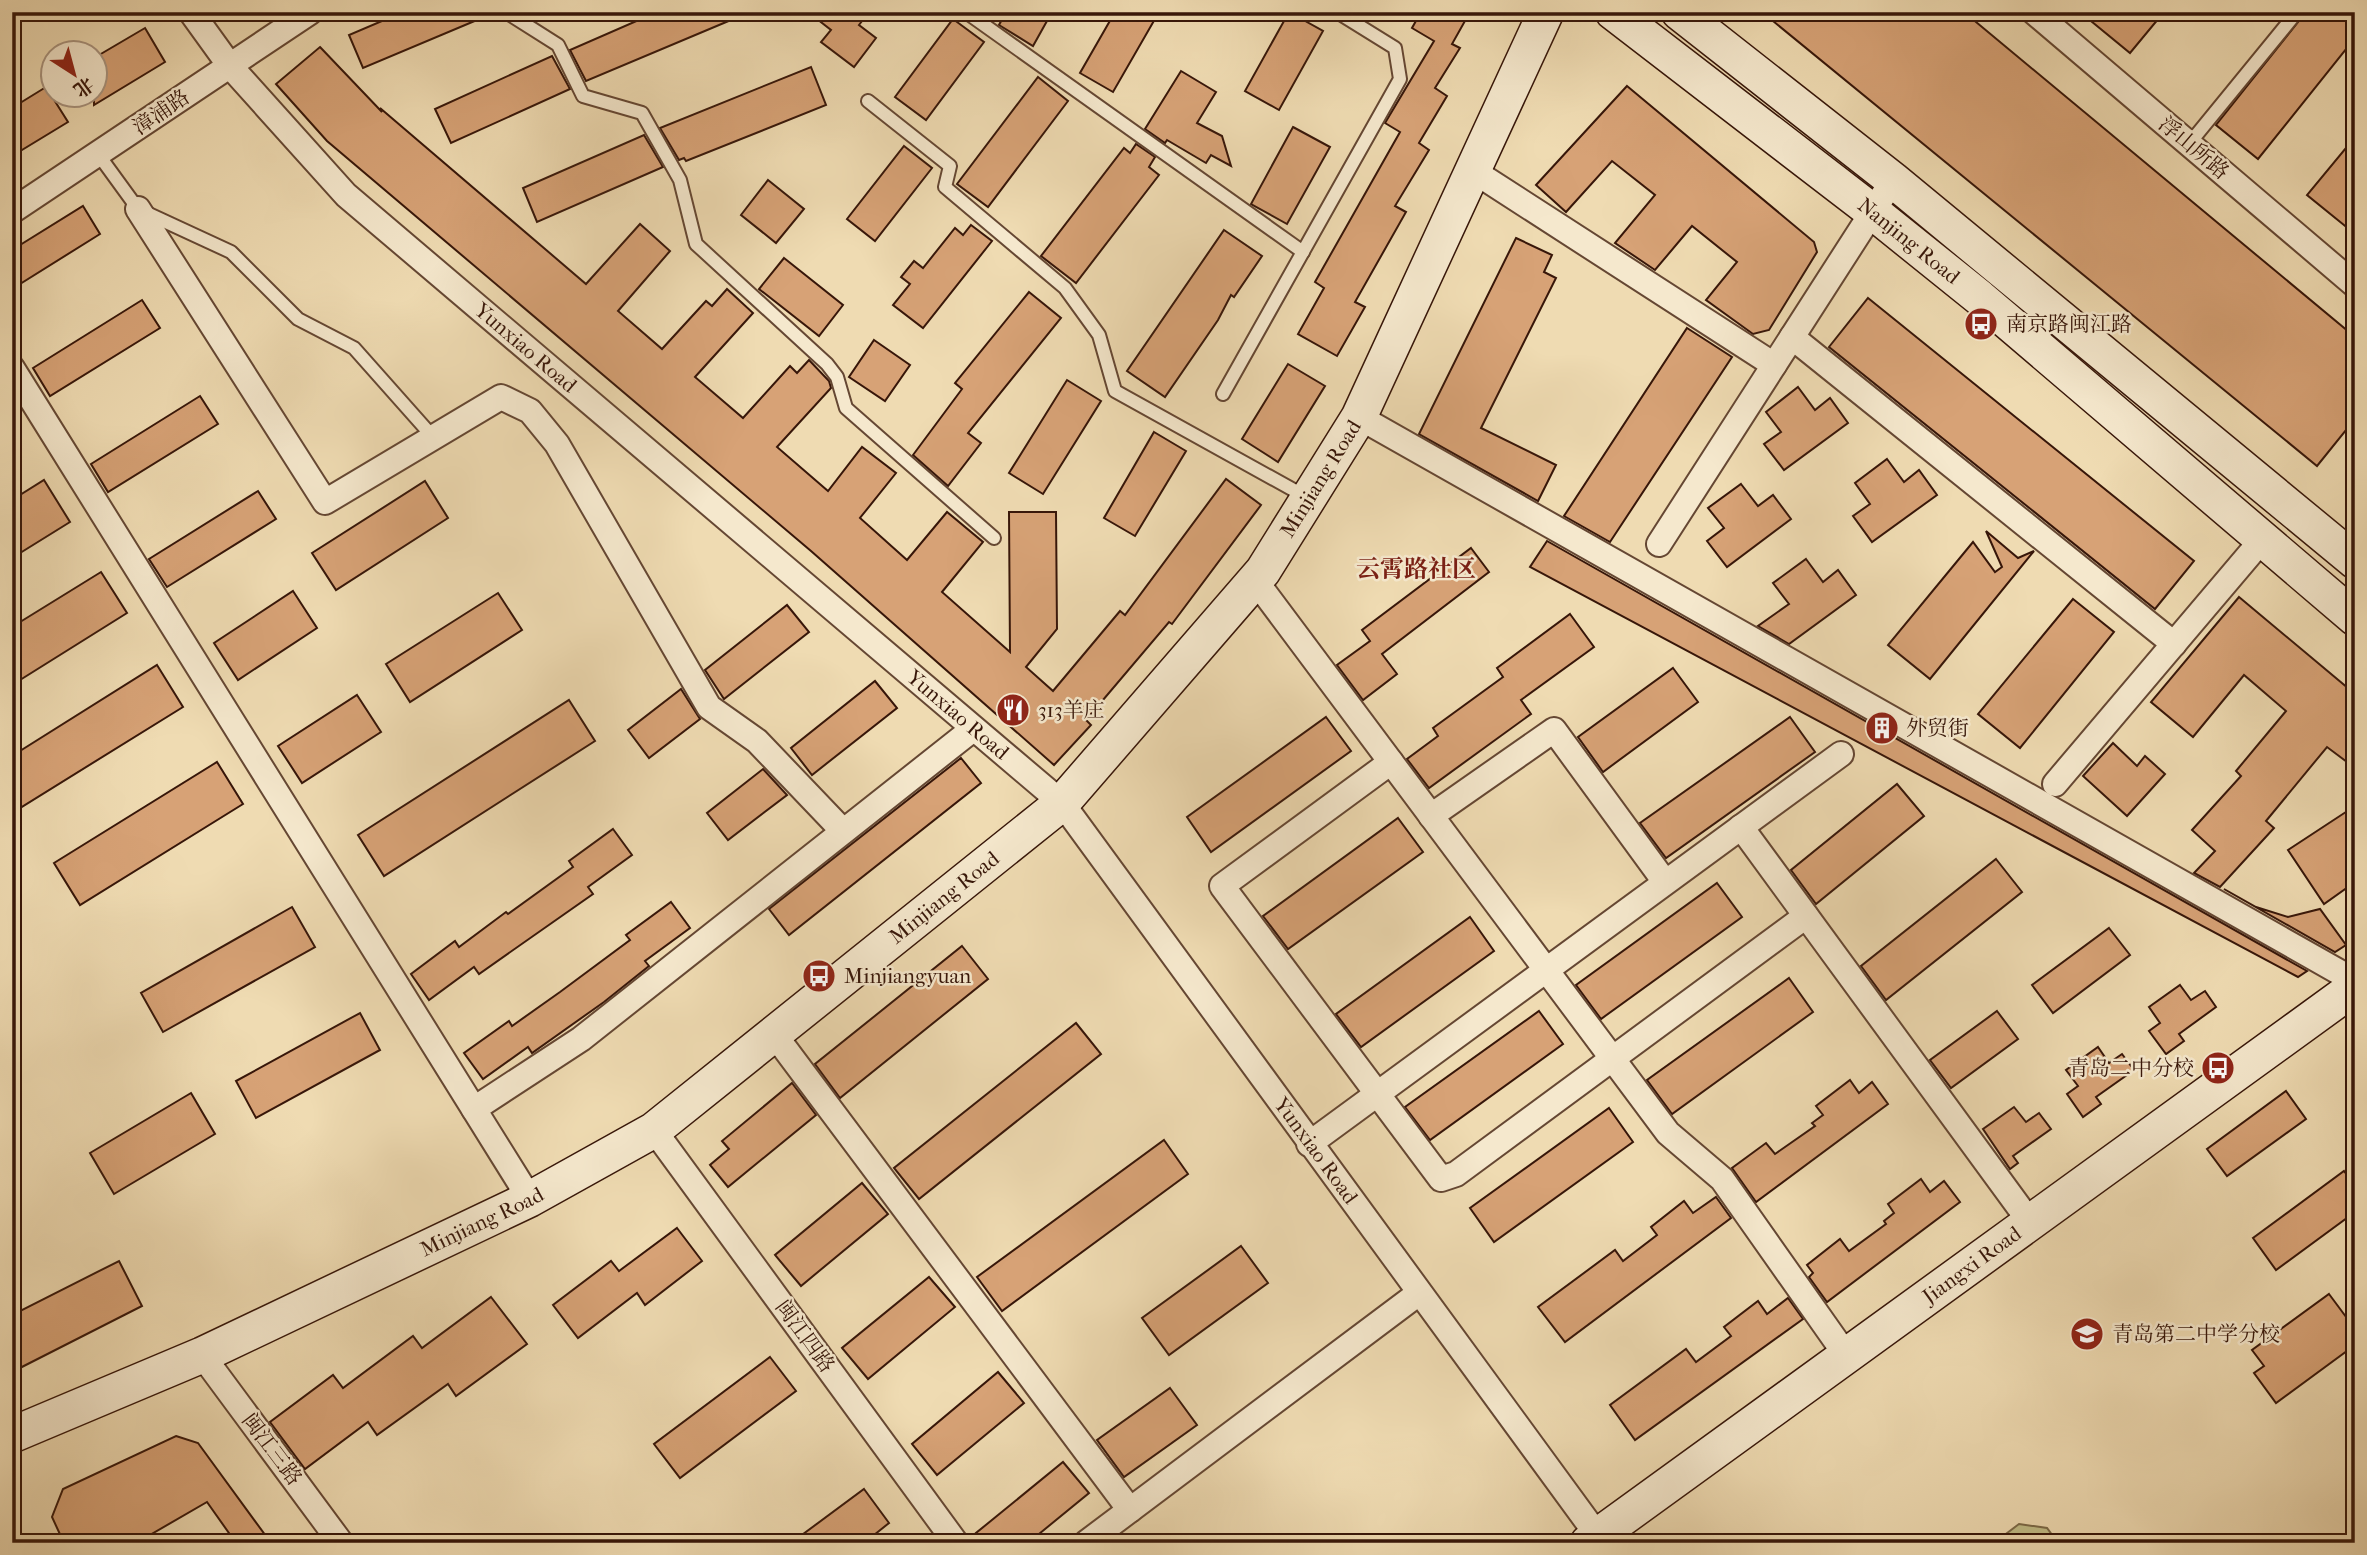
<svg xmlns="http://www.w3.org/2000/svg" width="2367" height="1555" font-family="'IM FELL French Canon','Noto Serif SC',serif">
	<rect width="100%" height="100%" fill="#efdbb2"/>
	<filter id="stains"><feTurbulence type="fractalNoise" baseFrequency=".00286" numOctaves="4"/><feColorMatrix values="0 0 0 0 .2 0 0 0 0 .09 0 0 0 0 .02 0 0 0 .5 -.17"/></filter>
	<radialGradient id="worn" r=".72"><stop offset=".6" stop-color="#630" stop-opacity="0"/><stop offset="1" stop-color="#630" stop-opacity=".3"/></radialGradient>
	<polygon fill="#c1bd87" stroke="#7c6a48" stroke-width="2" points="2019,1524 2047,1528 2058,1543 1994,1543"/>
	<g fill="#d7a276" stroke="#371609" stroke-width="2">
		<polygon points="403,12 496,12 363,68 349,35"/>
		<polygon points="657,12 750,12 586,81 570,50"/>
		<polygon points="808,12 869,12 859,25 876,38 854,67 821,42 831,30"/>
		<polygon points="1006,12 1052,12 1033,46 999,25"/>
		<polygon points="1115,12 1159,12 1113,92 1080,73"/>
		<polygon points="1289,12 1323,31 1279,110 1245,91"/>
		<polygon points="1421,12 1470,12 1452,44 1460,48 1435,88 1447,96 1419,143 1429,150 1395,206 1406,212 1355,302 1365,307 1337,356 1298,334 1324,288 1315,282 1400,132 1385,123 1434,41 1412,28"/>
		<polygon points="1762,12 1964,12 2355,337 2355,419 2317,466"/>
		<polygon points="2080,12 2164,12 2130,53"/>
		<polygon points="2306,12 2355,12 2355,38 2258,159 2216,125"/>
		<polygon points="953,19 984,42 926,120 895,97"/>
		<polygon points="145,28 165,62 94,105 94,58"/>
		<polygon points="320,47 382,112 380,108 586,284 640,224 670,251 618,311 662,349 706,301 712,306 727,289 753,313 695,377 743,418 790,366 797,373 809,360 829,381 831,388 777,447 828,491 862,447 896,473 860,518 907,560 947,512 983,542 942,592 1010,652 1009,512 1056,512 1057,629 1026,667 1053,691 1120,611 1125,615 1226,479 1261,505 1172,624 1169,622 1086,720 1091,725 1054,765 811,551 327,141 276,84"/>
		<polygon points="552,56 570,89 451,143 435,109"/>
		<polygon points="811,67 826,105 686,161 684,158 679,160 660,128"/>
		<polygon points="1181,71 1216,92 1197,123 1222,136 1231,166 1211,155 1206,163 1167,140 1165,143 1145,129"/>
		<polygon points="1038,77 1068,101 988,207 957,184"/>
		<polygon points="1627,86 1814,242 1817,252 1769,330 1753,334 1706,300 1737,262 1692,226 1655,270 1615,243 1655,195 1612,161 1566,212 1536,185"/>
		<polygon points="46,87 68,122 12,156 12,108"/>
		<polygon points="1293,127 1330,147 1287,224 1251,204"/>
		<polygon points="644,135 663,167 537,222 523,188"/>
		<polygon points="2355,137 2355,234 2307,195"/>
		<polygon points="1136,144 1155,157 1149,167 1159,175 1076,283 1041,256 1124,148 1130,153"/>
		<polygon points="904,146 932,168 875,241 847,219"/>
		<polygon points="768,180 804,209 776,243 741,215"/>
		<polygon points="83,206 100,234 12,289 12,250"/>
		<polygon points="971,225 992,241 923,328 893,305 910,284 901,277 914,261 923,268 955,228 963,235"/>
		<polygon points="1224,230 1262,256 1234,297 1231,295 1218,320 1165,397 1127,371"/>
		<polygon points="1516,238 1552,255 1544,272 1556,278 1481,428 1556,465 1538,501 1419,434"/>
		<polygon points="784,258 843,305 819,336 759,289"/>
		<polygon points="1029,292 1061,318 968,433 981,443 948,486 913,455 962,389 955,383"/>
		<polygon points="1868,298 2194,561 2155,609 1829,347"/>
		<polygon points="142,300 160,328 50,396 33,368"/>
		<polygon points="1687,328 1732,357 1610,542 1564,516"/>
		<polygon points="874,340 910,365 885,401 849,377"/>
		<polygon points="1288,364 1325,386 1278,462 1242,439"/>
		<polygon points="1067,380 1101,401 1043,494 1009,473"/>
		<polygon points="1798,387 1815,410 1830,398 1848,423 1784,470 1764,444 1781,432 1766,412"/>
		<polygon points="200,396 218,424 108,492 91,464"/>
		<polygon points="1154,432 1186,451 1135,536 1104,518"/>
		<polygon points="1887,459 1904,482 1919,470 1937,495 1872,542 1853,516 1870,504 1855,483"/>
		<polygon points="44,480 70,522 12,558 12,500"/>
		<polygon points="425,481 448,518 336,590 312,553"/>
		<polygon points="1741,484 1758,506 1773,495 1791,519 1727,567 1707,541 1724,528 1708,508"/>
		<polygon points="258,491 276,519 167,587 149,559"/>
		<polygon points="1986,531 2018,558 2034,551 1930,679 1888,645 1973,542 1995,572 2002,567"/>
		<polygon points="1547,541 2307,971 2298,977 1530,567"/>
		<polygon points="1471,548 1489,572 1382,654 1397,674 1363,700 1337,665 1370,641 1362,630"/>
		<polygon points="1806,559 1823,582 1838,570 1856,595 1789,644 1758,626 1789,604 1773,583"/>
		<polygon points="101,572 127,613 12,685 12,627"/>
		<polygon points="293,591 317,628 238,680 214,643"/>
		<polygon points="498,593 522,630 410,702 386,664"/>
		<polygon points="2239,597 2355,694 2355,768 2327,747 2266,821 2274,828 2220,887 2194,873 2215,851 2192,830 2241,776 2236,771 2286,711 2244,675 2193,737 2151,702"/>
		<polygon points="2073,599 2114,632 2020,748 1978,714"/>
		<polygon points="787,605 809,632 724,699 705,670"/>
		<polygon points="1570,614 1594,647 1521,700 1531,714 1429,788 1407,759 1438,736 1433,728 1503,677 1497,668"/>
		<polygon points="157,665 183,707 20,808 12,795 12,756"/>
		<polygon points="1673,668 1698,702 1603,772 1578,737"/>
		<polygon points="875,681 897,708 812,775 791,748"/>
		<polygon points="681,689 700,719 649,758 628,730"/>
		<polygon points="357,695 381,732 302,783 278,746"/>
		<polygon points="569,700 595,741 384,876 358,835"/>
		<polygon points="1326,717 1351,751 1211,852 1187,817"/>
		<polygon points="1790,717 1815,752 1666,858 1640,823"/>
		<polygon points="2113,743 2137,766 2145,756 2165,774 2127,816 2083,776"/>
		<polygon points="961,758 981,783 789,935 769,909"/>
		<polygon points="217,762 243,804 80,905 54,863"/>
		<polygon points="763,769 787,795 728,840 707,813"/>
		<polygon points="1897,784 1924,816 1816,904 1791,870"/>
		<polygon points="2355,806 2355,882 2324,904 2288,850"/>
		<polygon points="1398,818 1423,852 1288,949 1263,916"/>
		<polygon points="613,829 632,855 588,887 593,894 479,974 474,967 429,1000 411,974 455,941 459,947 506,912 508,914 573,867 569,861"/>
		<polygon points="1996,859 2022,892 1886,1000 1861,966"/>
		<polygon points="1717,883 1742,917 1601,1019 1576,985"/>
		<polygon points="2224,889 2256,907 2288,917 2320,909 2346,945 2335,952"/>
		<polygon points="671,902 690,928 645,961 649,966 604,1002 532,1053 528,1047 483,1079 464,1053 509,1021 512,1026 560,992 630,940 626,935"/>
		<polygon points="292,907 315,947 163,1032 141,993"/>
		<polygon points="1470,917 1494,951 1361,1047 1336,1014"/>
		<polygon points="2109,928 2130,955 2053,1013 2032,985"/>
		<polygon points="962,946 988,979 840,1098 815,1064"/>
		<polygon points="1789,978 1813,1012 1672,1114 1647,1080"/>
		<polygon points="2180,985 2191,1000 2205,991 2216,1007 2179,1034 2184,1041 2166,1054 2149,1031 2160,1023 2149,1007"/>
		<polygon points="1539,1011 1563,1044 1430,1140 1405,1107"/>
		<polygon points="1997,1011 2018,1039 1951,1088 1930,1060"/>
		<polygon points="360,1013 380,1050 256,1118 236,1081"/>
		<polygon points="1076,1023 1101,1054 919,1199 894,1168"/>
		<polygon points="2098,1047 2109,1063 2122,1054 2134,1070 2096,1097 2101,1104 2083,1117 2067,1094 2078,1086 2066,1070"/>
		<polygon points="1850,1080 1859,1093 1872,1082 1888,1104 1756,1202 1732,1168 1766,1143 1775,1154 1815,1126 1812,1123 1823,1115 1816,1106"/>
		<polygon points="792,1083 816,1115 728,1187 710,1165 729,1149 722,1141"/>
		<polygon points="2286,1091 2306,1119 2227,1176 2207,1149"/>
		<polygon points="191,1093 215,1134 114,1194 90,1153"/>
		<polygon points="2014,1107 2026,1122 2039,1113 2051,1129 2013,1156 2018,1163 2010,1169 1983,1129"/>
		<polygon points="1609,1108 1633,1142 1494,1242 1470,1208"/>
		<polygon points="1164,1140 1188,1174 1002,1311 977,1277"/>
		<polygon points="2344,1171 2355,1186 2355,1212 2276,1270 2253,1238"/>
		<polygon points="1921,1179 1930,1192 1944,1181 1960,1202 1827,1302 1809,1277 1813,1273 1807,1265 1840,1239 1849,1251 1886,1224 1884,1221 1894,1213 1888,1204"/>
		<polygon points="862,1183 888,1214 801,1286 775,1255"/>
		<polygon points="1716,1197 1731,1218 1565,1342 1538,1307 1615,1250 1623,1261 1657,1235 1651,1227 1684,1201 1693,1213"/>
		<polygon points="677,1228 702,1261 645,1305 637,1293 578,1338 553,1305 611,1261 619,1271"/>
		<polygon points="1241,1246 1268,1283 1169,1355 1142,1318"/>
		<polygon points="119,1261 142,1306 12,1372 12,1315"/>
		<polygon points="929,1277 955,1307 868,1379 842,1348"/>
		<polygon points="2329,1294 2355,1329 2355,1345 2276,1403 2254,1373 2264,1366 2252,1350"/>
		<polygon points="491,1297 527,1344 456,1396 448,1384 377,1435 368,1422 305,1469 270,1422 333,1375 343,1388 413,1336 422,1348"/>
		<polygon points="1788,1298 1803,1319 1635,1440 1610,1405 1686,1349 1696,1362 1731,1336 1724,1327 1758,1301 1767,1314"/>
		<polygon points="770,1357 796,1391 680,1478 654,1444"/>
		<polygon points="998,1372 1024,1403 937,1475 912,1444"/>
		<polygon points="1170,1388 1197,1425 1124,1477 1097,1440"/>
		<polygon points="176,1436 198,1443 271,1543 236,1543 207,1502 136,1543 64,1543 52,1517 63,1489"/>
		<polygon points="1063,1462 1089,1493 1028,1543 984,1543 976,1533"/>
		<polygon points="864,1489 889,1523 864,1543 791,1543"/>
	</g>
	<g fill="none" stroke-linecap="round" stroke-linejoin="round">
		<defs>
			<g id="lane">
				<polyline points="506,12 558,45 583,96 642,113 680,180 696,244 827,364 837,377 846,408 994,538"/>
				<polyline points="966,12 1303,252"/>
				<polyline points="868,101 950,166 945,187 1065,288 1099,335 1115,391 1308,498"/>
				<polyline points="2189,144 2297,12"/>
				<polyline points="98,154 138,209 231,252 298,319 354,348 433,437"/>
				<polyline points="1223,394 1400,79 1395,48 1337,12"/>
			</g>
			<g id="street">
				<path id="s1" d="M 191,12 L 230,66 L 346,195 L 1062,803 L 1603,1543"/>
				<polyline points="2034,12 2355,285"/>
				<polyline points="1472,170 1774,365"/>
				<polyline points="138,209 325,502 501,397 530,411 557,444 709,707 757,741 843,831"/>
				<polyline points="12,211 310,12"/>
				<polyline points="1792,337 2174,644"/>
				<polyline points="12,368 530,1199"/>
				<polyline points="1359,417 2355,981"/>
				<polyline points="1659,544 1893,180"/>
				<polyline points="1255,580 1668,1133 1722,1179 1846,1355"/>
				<polyline points="1391,762 1222,886 1441,1179 1456,1174 1806,916"/>
				<polyline points="2055,784 2261,541"/>
				<polyline points="1431,816 1554,730 1665,882"/>
				<polyline points="1741,827 2030,1222"/>
				<polyline points="774,1034 1130,1510"/>
				<polyline points="474,1109 581,1039 973,729"/>
				<polyline points="654,1130 956,1543"/>
				<polyline points="1309,1144 1841,754"/>
				<polyline points="202,1355 341,1543"/>
				<polyline points="1086,1543 1419,1293"/>
			</g>
			<g id="secondary">
				<path id="s2" d="M 1613,12 L 1873,212 L 1980,298 L 2355,618"/>
				<polyline points="1679,12 1893,180 2355,561"/>
				<path id="s3" d="M 12,1435 L 202,1355 L 530,1199 L 654,1130 L 1062,803 L 1263,571 L 1359,417 L 1546,12"/>
				<path id="s4" d="M 1588,1543 L 2355,987"/>
			</g>
		</defs>
		<use href="#lane" stroke="#654733" stroke-width="16"/>
		<use href="#street" stroke="#654733" stroke-width="28"/>
		<use href="#secondary" stroke="#371609" stroke-width="38"/>
		<use href="#lane" stroke="#f5e8cd" stroke-width="12"/>
		<use href="#street" stroke="#f5e8cd" stroke-width="24"/>
		<use href="#secondary" stroke="#f5e8cd" stroke-width="35"/>
	</g>
	<defs>
		<symbol id="bus-disc" viewBox="-11 -11 22 22"><circle r="9.5" fill="#8f2418" stroke="#f5e8cd"/><path d="M-5-6H5V4H4V6H2V4H-2V6H-4V4H-5ZM-3.5-4V0h7V-4ZM-3.5 1.2v1.5H-2V1.2ZM2 1.2v1.5H3.5V1.2Z" fill="#fff"/></symbol>
		<symbol id="restaurant-disc" viewBox="-11 -11 22 22"><circle r="9.5" fill="#8f2418" stroke="#f5e8cd"/><path d="M-5-6h1v4h1v-4h1v4h1v-4h1v5L-1.5 .5V6h-2V.5L-5-1ZM5-6V6H3V1.5H1.5Q1.5-4 5-6Z" fill="#fff"/></symbol>
		<symbol id="building-disc" viewBox="-11 -11 22 22"><circle r="9.5" fill="#8f2418" stroke="#f5e8cd"/><path d="M-4-6H4V6H1V3H-1V6H-4ZM-2.5-4.3h1.7v1.8h-1.7ZM.8-4.3h1.7v1.8H.8ZM-2.5-1h1.7V.8h-1.7ZM.8-1h1.7V.8H.8Z" fill="#fff"/></symbol>
		<symbol id="school-disc" viewBox="-11 -11 22 22"><circle r="9.5" fill="#8f2418" stroke="#f5e8cd"/><path d="M0-5L7-2L0 1L-7-2ZM-4 1L0 2.5L4 1V4Q0 6-4 4Z" fill="#fff"/></symbol>
	</defs>
	<g fill-rule="evenodd">
		<use href="#bus-disc" x="1962" y="305" width="38" height="38"/>
		<use href="#restaurant-disc" x="994" y="691" width="38" height="38"/>
		<use href="#building-disc" x="1863" y="709" width="38" height="38"/>
		<use href="#bus-disc" x="800" y="957" width="38" height="38"/>
		<use href="#bus-disc" x="2199" y="1049" width="38" height="38"/>
		<use href="#school-disc" x="2068" y="1315" width="38" height="38"/>
	</g>
	<g text-anchor="middle" stroke-width="5" stroke-linejoin="round" paint-order="stroke">
		<g font-size="21" fill="#371609" stroke="#f5e8cd">
			<text transform="translate(161 112) rotate(-34)" y="7">漳浦路</text>
			<text transform="translate(2194 148) rotate(40)" y="7">浮山所路</text>
			<text dy="7" stroke="none"><textPath href="#s2" startOffset="374">Nanjing Road</textPath></text>
			<text dy="7" stroke="none"><textPath href="#s1" startOffset="476">Yunxiao Road</textPath></text>
			<text dy="7" stroke="none"><textPath href="#s3" startOffset="1650">Minjiang Road</textPath></text>
			<text dy="7" stroke="none"><textPath href="#s1" startOffset="1043">Yunxiao Road</textPath></text>
			<text dy="7" stroke="none"><textPath href="#s3" startOffset="1083">Minjiang Road</textPath></text>
			<text dy="7" stroke="none"><textPath href="#s1" startOffset="1610">Yunxiao Road</textPath></text>
			<text dy="7" stroke="none"><textPath href="#s3" startOffset="516">Minjiang Road</textPath></text>
			<text dy="7" stroke="none"><textPath href="#s4" startOffset="474">Jiangxi Road</textPath></text>
			<text transform="translate(805 1336) rotate(54)" y="7">闽江四路</text>
			<text transform="translate(272 1449) rotate(53)" y="7">闽江三路</text>
		</g>
		<g font-size="21" fill="#371609" stroke="#f5e8cd" text-anchor="start">
			<text x="2006" y="331">南京路闽江路</text>
			<text x="1038" y="717">313羊庄</text>
			<text x="1906" y="735">外贸街</text>
			<text x="844" y="983">Minjiangyuan</text>
			<text x="2194" y="1075" text-anchor="end">青岛二中分校</text>
			<text x="2112" y="1341">青岛第二中学分校</text>
		</g>
		<g font-size="24" font-weight="bold" fill="#7a1f14" stroke="#f5e8cd">
			<text x="1416" y="577">云霄路社区</text>
		</g>
	</g>
	<rect width="2367" height="1555" fill="none" stroke="#efdbb2" stroke-width="42"/>
	<rect x="14" y="14" width="2339" height="1527" fill="none" stroke="#371609" stroke-width="3.5"/>
	<rect x="21" y="21" width="2325" height="1513" fill="none" stroke="#371609" stroke-width="2"/>
	<g transform="translate(74 74) rotate(144)"><circle r="33" fill="#f5e8cd" stroke="#a9947f" stroke-width="2"/>
	<path d="M0-5L12 26L0 18L-12 26Z" fill="#8f2418"/>
	<text y="-10" font-size="19" font-weight="bold" text-anchor="middle" fill="#371609">北</text>
	</g>
	<rect width="100%" height="100%" filter="url(#stains)"/>
	<rect width="100%" height="100%" fill="url(#worn)"/>
</svg>
